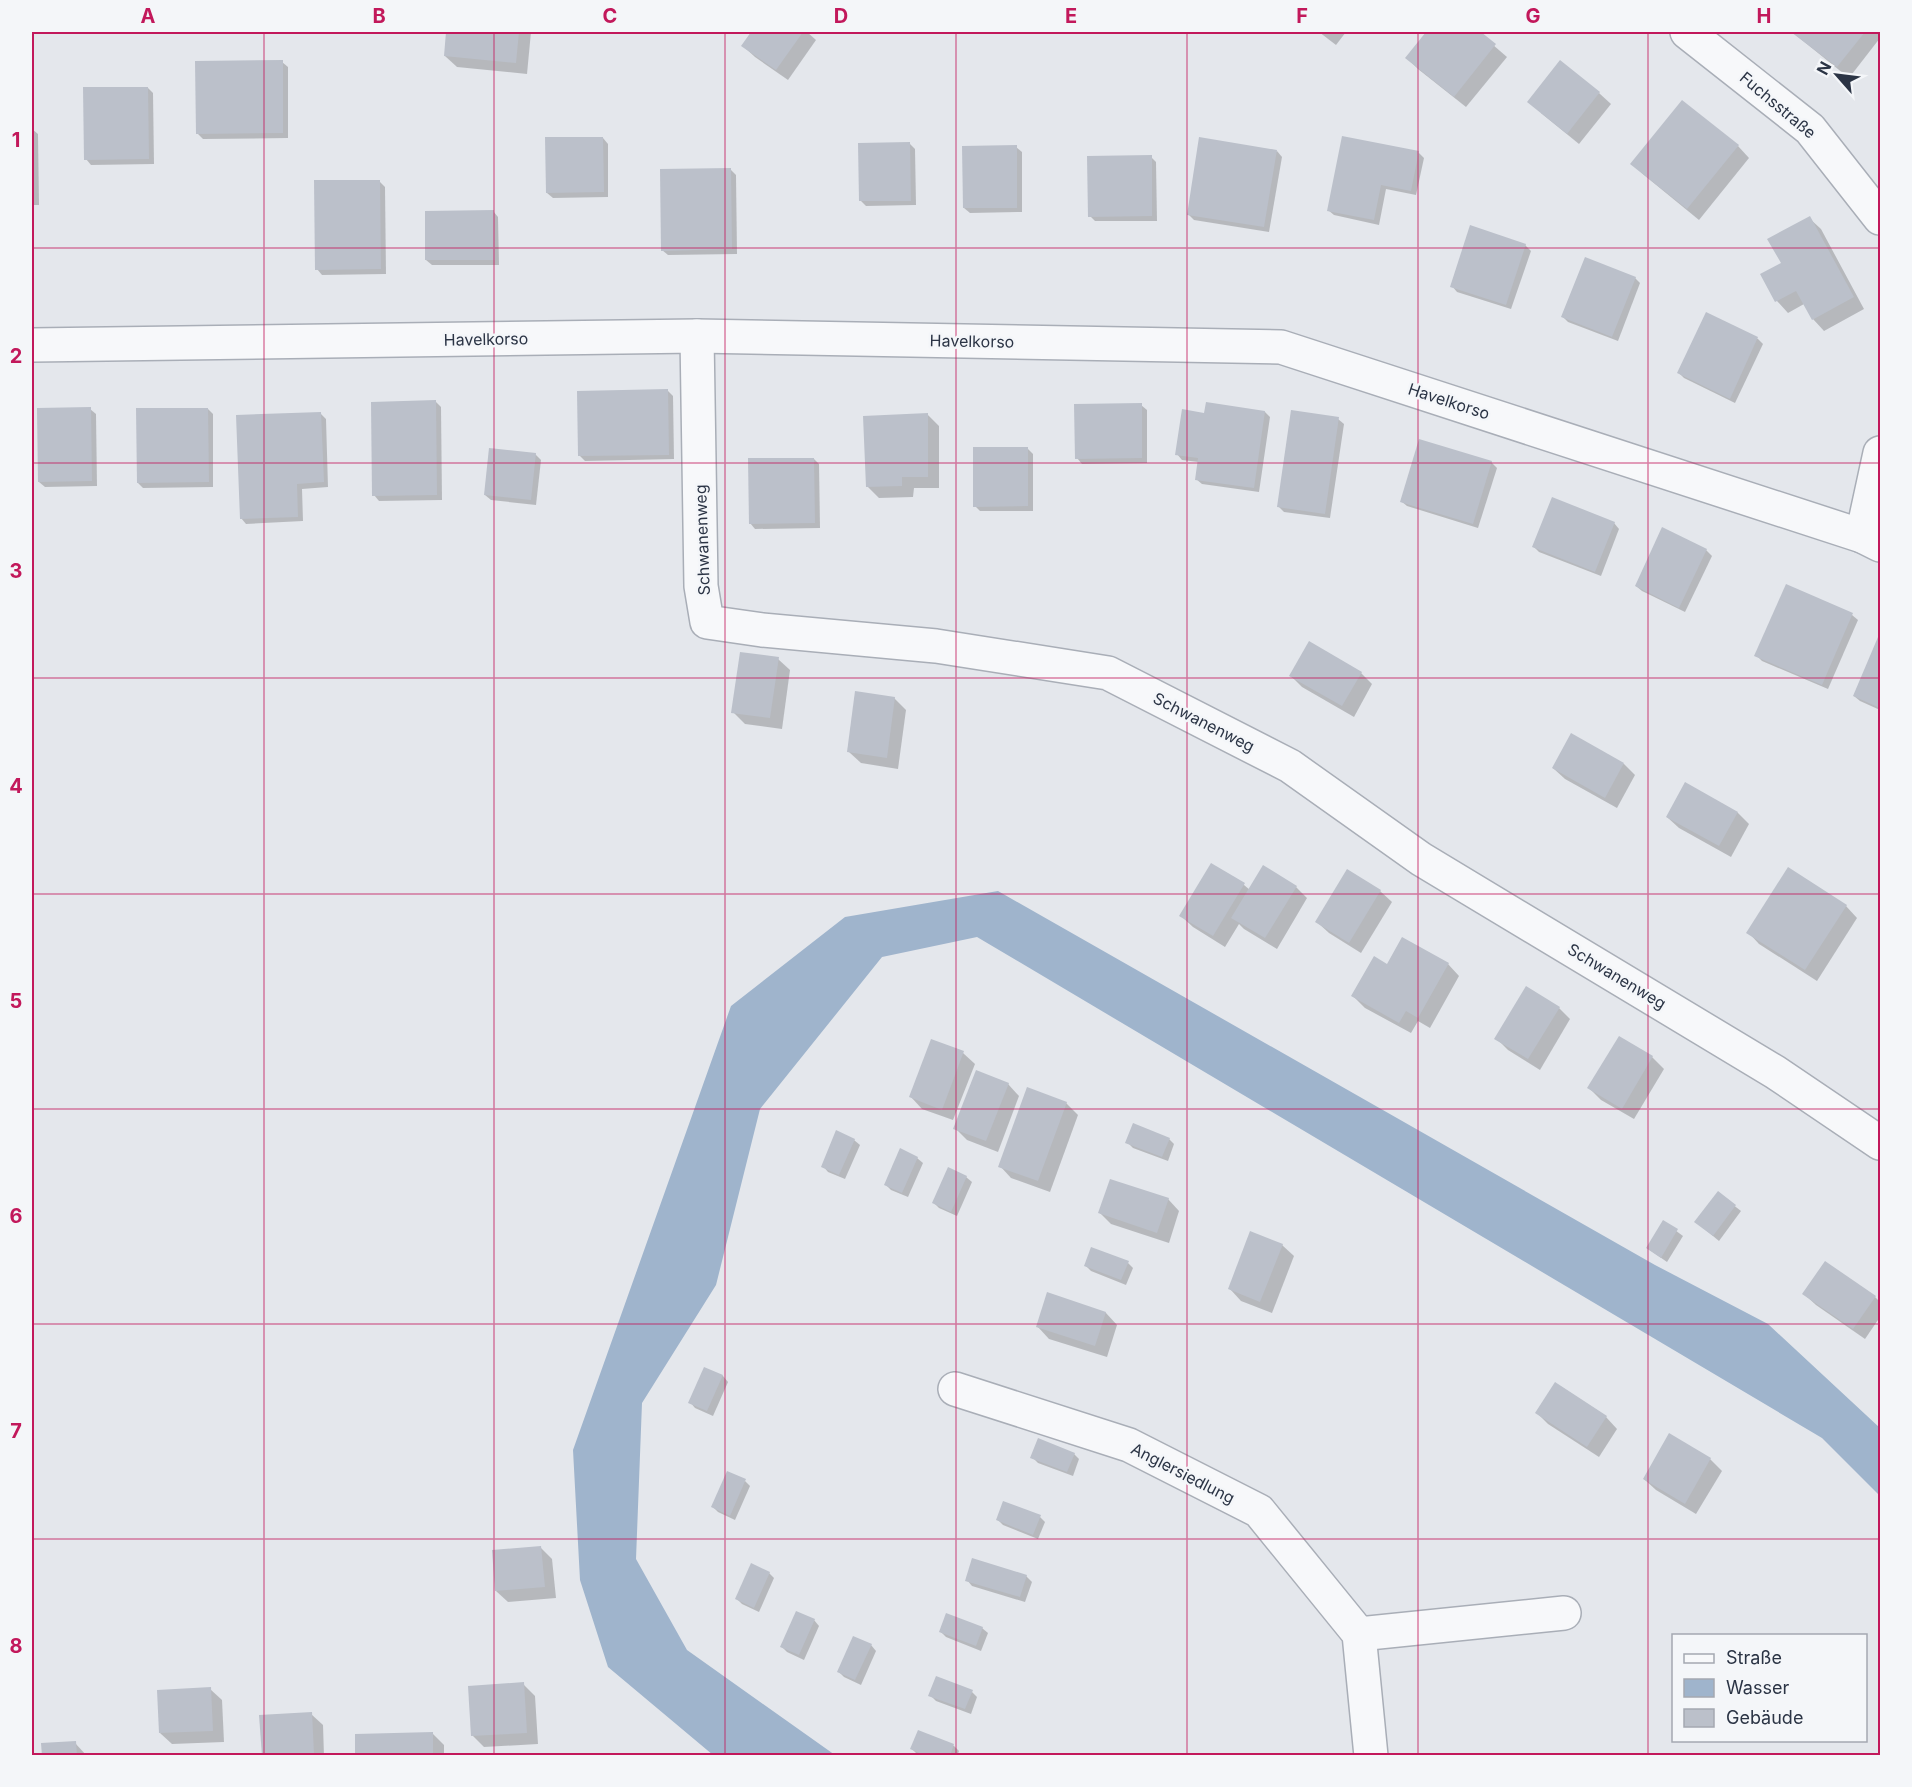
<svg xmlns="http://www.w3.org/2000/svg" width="1912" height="1787" font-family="Inter,sans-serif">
	<rect width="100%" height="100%" fill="#e4e7ec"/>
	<polygon fill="#9fb4cc" points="998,891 1655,1265 1768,1324 1880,1428 1880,1496 1822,1438 977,937 882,957 760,1109 716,1285 642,1403 636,1559 687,1650 835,1755 713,1755 608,1667 580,1580 573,1450 731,1006 845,917"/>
	<g fill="#0003">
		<polygon points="320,32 336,32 335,34"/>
		<polygon points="448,32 531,32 527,74 457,67 445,56"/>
		<polygon points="753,32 807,32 816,40 788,80 755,57 743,46"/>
		<polygon points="1319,32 1346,32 1336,45"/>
		<polygon points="1428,32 1478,32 1507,57 1466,107 1418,69 1407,58"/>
		<polygon points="1792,32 1880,32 1880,38 1849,78"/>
		<polygon points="282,62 288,67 288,138 203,139 198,134"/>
		<polygon points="148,88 153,93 154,164 91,165 86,159"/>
		<polygon points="1599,93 1611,104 1579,144 1541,113"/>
		<polygon points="32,129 38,134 39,205 32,205"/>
		<polygon points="603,138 608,144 608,197 553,198 547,193"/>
		<polygon points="910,144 915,149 916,205 866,206 860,200"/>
		<polygon points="1738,146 1749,158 1699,220 1644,175 1632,164"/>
		<polygon points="1016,147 1022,152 1022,212 970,213 964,208"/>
		<polygon points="1277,151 1282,157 1269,232 1194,220 1188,214"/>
		<polygon points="1418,152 1424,158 1416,195 1386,189 1379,225 1334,215 1328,210"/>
		<polygon points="1151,157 1156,162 1157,221 1095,221 1090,216"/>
		<polygon points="731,170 736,175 737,254 668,255 662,250"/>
		<polygon points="379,181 385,187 386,274 322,275 317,269"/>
		<polygon points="493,211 498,217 499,265 432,265 426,260"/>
		<polygon points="1809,218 1821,229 1864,309 1824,331 1813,319 1804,304 1788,313 1777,301 1762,275 1783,263"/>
		<polygon points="1525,245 1531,251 1511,309 1457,292 1452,286"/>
		<polygon points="1635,278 1640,283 1618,341 1568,322 1563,317"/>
		<polygon points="1707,314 1758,339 1763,344 1735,403 1684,378 1679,373"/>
		<polygon points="668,391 673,396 674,459 585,461 579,455"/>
		<polygon points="436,402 441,407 442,500 379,501 374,495"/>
		<polygon points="1141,405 1147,410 1147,463 1082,464 1077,458"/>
		<polygon points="90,409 96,414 97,486 45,487 39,482"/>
		<polygon points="208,409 213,414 213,487 143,488 138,483"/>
		<polygon points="1265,412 1270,417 1259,492 1202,484 1196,479 1199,462 1182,460 1177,454 1206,414"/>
		<polygon points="320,413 326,419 328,487 302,489 303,521 246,524 241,518"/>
		<polygon points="927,414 939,426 939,488 914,488 913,497 879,498 867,486"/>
		<polygon points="1338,419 1344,424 1330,518 1284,512 1279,507"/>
		<polygon points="1027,448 1033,454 1033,511 980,511 975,506"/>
		<polygon points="535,454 541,460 536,505 491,500 485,495"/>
		<polygon points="814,459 819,464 820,528 755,529 750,523"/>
		<polygon points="1491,462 1497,468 1478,528 1407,506 1401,501"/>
		<polygon points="1614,523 1619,529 1601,576 1539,552 1534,547"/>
		<polygon points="1706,550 1712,556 1685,612 1642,591 1636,586"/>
		<polygon points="1787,586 1852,615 1858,620 1828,689 1762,661 1756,655"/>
		<polygon points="1879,639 1880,640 1880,710 1860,701 1854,696"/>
		<polygon points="778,659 790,670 782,729 745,724 733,712"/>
		<polygon points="1361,673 1372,684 1354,717 1302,687 1291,676"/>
		<polygon points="894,698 906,710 898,769 861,763 849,752"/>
		<polygon points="1624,764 1635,775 1617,808 1565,779 1553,768"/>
		<polygon points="1685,784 1738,813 1749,824 1731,857 1679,828 1667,817"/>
		<polygon points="1212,865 1244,885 1250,890 1296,887 1307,898 1277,949 1244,929 1239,924 1225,947 1193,927 1181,916"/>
		<polygon points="1380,891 1392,902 1361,953 1329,933 1317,922"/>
		<polygon points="1846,906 1857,918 1817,981 1759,944 1748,932"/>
		<polygon points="1448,964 1459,976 1430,1028 1418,1021 1411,1033 1365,1008 1353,996 1387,966"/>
		<polygon points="1559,1008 1570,1019 1540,1070 1508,1050 1496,1038"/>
		<polygon points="1620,1038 1652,1057 1664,1069 1634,1119 1601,1100 1589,1088"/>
		<polygon points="963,1053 975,1064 953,1120 922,1109 911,1097"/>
		<polygon points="1008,1084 1019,1096 998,1152 967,1140 955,1128"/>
		<polygon points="1066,1103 1078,1115 1050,1192 1011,1178 1000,1166"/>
		<polygon points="1169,1139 1174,1144 1168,1161 1133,1148 1127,1142"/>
		<polygon points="854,1140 860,1145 845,1179 828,1172 823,1166"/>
		<polygon points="917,1158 923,1163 908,1197 891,1190 885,1184"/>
		<polygon points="966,1177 972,1182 957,1216 939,1208 934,1203"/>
		<polygon points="1718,1193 1741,1211 1719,1241 1696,1222"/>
		<polygon points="1168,1199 1179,1211 1169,1243 1111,1224 1100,1213"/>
		<polygon points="1664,1222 1683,1236 1667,1262 1647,1248"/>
		<polygon points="1282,1245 1294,1256 1272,1313 1241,1301 1230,1289"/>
		<polygon points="1128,1263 1133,1268 1126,1285 1091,1271 1086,1266"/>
		<polygon points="1048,1294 1106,1313 1117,1325 1107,1357 1049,1339 1038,1327"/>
		<polygon points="1804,1294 1875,1297 1880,1302 1880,1317 1865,1339 1816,1305"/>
		<polygon points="705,1369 723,1376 728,1382 713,1416 695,1408 690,1402"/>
		<polygon points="1537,1413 1606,1417 1617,1429 1599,1457 1548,1424"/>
		<polygon points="1074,1454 1079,1459 1073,1476 1038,1463 1032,1457"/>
		<polygon points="1710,1459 1722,1471 1696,1514 1656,1490 1644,1479"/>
		<polygon points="745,1481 750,1486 735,1520 718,1512 713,1507"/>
		<polygon points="1040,1517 1045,1522 1038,1539 1003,1525 998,1520"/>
		<polygon points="540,1547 552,1559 556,1598 508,1602 496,1591"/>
		<polygon points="769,1573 774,1578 759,1612 742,1604 737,1599"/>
		<polygon points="1026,1576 1032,1582 1025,1602 972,1586 967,1580"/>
		<polygon points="814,1620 819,1626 804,1660 787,1652 782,1647"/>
		<polygon points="982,1628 988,1633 981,1651 946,1637 940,1631"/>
		<polygon points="871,1645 876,1651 861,1685 844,1677 839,1672"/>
		<polygon points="523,1684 535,1696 538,1744 484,1747 472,1735"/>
		<polygon points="210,1689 222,1700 224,1742 172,1744 160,1733"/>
		<polygon points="972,1692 977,1697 971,1714 936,1701 930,1695"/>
		<polygon points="311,1714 323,1725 324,1756 263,1756"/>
		<polygon points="919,1732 954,1746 959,1751 957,1756 917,1754 912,1749"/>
		<polygon points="432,1733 444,1745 444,1756 357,1756"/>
		<polygon points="75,1743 87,1756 43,1756"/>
	</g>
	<g fill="#bbc0ca">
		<polygon points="446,32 519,32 516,63 444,56"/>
		<polygon points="751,32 803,32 776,70 741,46"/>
		<polygon points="1426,32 1481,32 1496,44 1454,97 1405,58"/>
		<polygon points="1791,32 1865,32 1837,67"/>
		<polygon points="283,60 283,133 196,134 195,61"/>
		<polygon points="1560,60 1600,92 1567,134 1527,102"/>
		<polygon points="83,87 148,87 149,159 84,160"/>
		<polygon points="1682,100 1739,145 1687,209 1630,164"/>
		<rect x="32" y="127" width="2" height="73"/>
		<polygon points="1342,136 1419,151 1411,191 1381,185 1374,220 1327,211"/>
		<polygon points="545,137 603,137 604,192 546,193"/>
		<polygon points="1199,137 1277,150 1264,227 1187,215"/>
		<polygon points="910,142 911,201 859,201 858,143"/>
		<polygon points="1017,145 1017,208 963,208 962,146"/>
		<polygon points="1152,155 1152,216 1088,217 1087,156"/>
		<polygon points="731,168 732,249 661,251 660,169"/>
		<polygon points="314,180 380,180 381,269 315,270"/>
		<polygon points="494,210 495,260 425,260 425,211"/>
		<polygon points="1810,216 1854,297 1812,320 1796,291 1775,302 1760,274 1781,263 1767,239"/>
		<polygon points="1470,225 1526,244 1506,305 1450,287"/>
		<polygon points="1585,257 1636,277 1612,337 1561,317"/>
		<polygon points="1706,312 1758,337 1730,399 1677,373"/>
		<polygon points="668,389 669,455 578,456 577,391"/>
		<polygon points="436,400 437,495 372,496 371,402"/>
		<polygon points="1206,402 1265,411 1254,488 1195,480 1198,458 1175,455 1182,409 1204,413"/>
		<polygon points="1142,403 1142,458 1075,459 1074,404"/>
		<polygon points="91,407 92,481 38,482 37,408"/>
		<polygon points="136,408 208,408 209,482 137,483"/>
		<polygon points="1291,410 1339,417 1325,514 1277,507"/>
		<polygon points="321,412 324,482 297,484 298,517 240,519 236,415"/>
		<polygon points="928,413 928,477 902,477 902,486 866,487 863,416"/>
		<polygon points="1419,439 1492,461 1473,524 1400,502"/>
		<polygon points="973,447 1028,447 1028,506 973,507"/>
		<polygon points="489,448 536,453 531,500 484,495"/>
		<polygon points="748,458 814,458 815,523 749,524"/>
		<polygon points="1552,497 1615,522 1595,572 1532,547"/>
		<polygon points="1662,527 1707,549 1679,608 1635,586"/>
		<polygon points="1786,584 1853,613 1822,685 1754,656"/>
		<polygon points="1878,637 1880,638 1880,708 1853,696"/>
		<polygon points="1309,641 1362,672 1342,706 1289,676"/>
		<polygon points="740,652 779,657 770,718 731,713"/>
		<polygon points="855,691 895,697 887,758 847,752"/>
		<polygon points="1571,733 1624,763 1605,798 1552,768"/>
		<polygon points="1685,782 1738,812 1719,846 1666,817"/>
		<polygon points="1211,863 1245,883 1213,936 1179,916"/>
		<polygon points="1263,865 1297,886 1265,938 1231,918"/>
		<polygon points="1788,867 1847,905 1805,970 1746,933"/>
		<polygon points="1347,869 1381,890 1349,943 1315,922"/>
		<polygon points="1402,937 1449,963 1418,1018 1406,1011 1399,1023 1351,996 1374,956 1387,964"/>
		<polygon points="1526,986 1560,1007 1528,1059 1494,1039"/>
		<polygon points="1619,1036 1653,1056 1622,1109 1587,1088"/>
		<polygon points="931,1039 964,1051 942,1110 909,1097"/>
		<polygon points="976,1070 1009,1083 986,1141 953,1129"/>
		<polygon points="1027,1087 1067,1102 1038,1181 998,1167"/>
		<polygon points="1133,1123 1170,1138 1162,1157 1125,1143"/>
		<polygon points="836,1130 855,1139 839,1175 821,1167"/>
		<polygon points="900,1148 918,1157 902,1193 884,1185"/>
		<polygon points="948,1167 967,1176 951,1212 932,1203"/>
		<polygon points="1110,1179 1169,1198 1157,1233 1098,1213"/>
		<polygon points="1718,1191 1736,1205 1713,1236 1694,1222"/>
		<polygon points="1663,1220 1678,1229 1661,1258 1646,1248"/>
		<polygon points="1250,1231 1283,1244 1260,1302 1228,1289"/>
		<polygon points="1091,1247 1129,1261 1121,1280 1084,1266"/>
		<polygon points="1825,1261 1876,1296 1853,1329 1802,1294"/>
		<polygon points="1047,1292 1106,1312 1095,1346 1036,1327"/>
		<polygon points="704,1367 723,1375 707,1411 688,1403"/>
		<polygon points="1555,1382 1607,1416 1587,1447 1535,1413"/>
		<polygon points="1669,1433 1711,1458 1685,1504 1643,1479"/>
		<polygon points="1038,1438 1075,1453 1067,1472 1030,1458"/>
		<polygon points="727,1471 746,1479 730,1516 711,1507"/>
		<polygon points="1003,1501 1041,1515 1033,1535 996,1520"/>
		<polygon points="541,1546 545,1587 495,1591 492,1550"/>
		<polygon points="972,1558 1027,1575 1020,1597 965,1581"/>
		<polygon points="751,1563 770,1572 754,1608 735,1599"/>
		<polygon points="796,1611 815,1619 799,1655 780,1647"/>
		<polygon points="946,1613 983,1627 976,1646 939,1632"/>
		<polygon points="853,1636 872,1644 855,1680 837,1672"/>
		<polygon points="936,1676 973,1690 965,1709 928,1696"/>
		<polygon points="524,1682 527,1733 471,1736 468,1686"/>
		<polygon points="211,1687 213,1731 159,1733 157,1690"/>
		<polygon points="312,1712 314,1754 262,1756 259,1715"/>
		<polygon points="918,1730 954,1744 950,1756 926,1756 910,1749"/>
		<polygon points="433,1732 433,1756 355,1756 355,1734"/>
		<polygon points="76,1741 77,1756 42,1756 41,1743"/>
	</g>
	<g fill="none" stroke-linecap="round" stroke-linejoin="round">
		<defs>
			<g id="minor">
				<polyline points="1687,32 1810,129 1880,218"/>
				<polyline points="697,336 701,586 707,622 762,630 936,646 1108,673 1290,766 1421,859 1775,1072 1880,1143"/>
				<polyline points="32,345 697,336 1281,347 1862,536 1880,545"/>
				<polyline points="1862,536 1880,453"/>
				<polyline points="955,1389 1129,1445 1259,1511 1359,1634 1371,1756"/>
				<polyline points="1359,1634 1564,1613"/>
			</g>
		</defs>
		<use href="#minor" stroke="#a9aeb7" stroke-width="36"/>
		<use href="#minor" stroke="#f7f8fa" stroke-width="33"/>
	</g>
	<path fill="none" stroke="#c2185b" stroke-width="1.5" stroke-opacity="0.55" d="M 264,32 L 264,1756M 494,32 L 494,1756M 725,32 L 725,1756M 956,32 L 956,1756M 1187,32 L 1187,1756M 1418,32 L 1418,1756M 1648,32 L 1648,1756M 32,248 L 1880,248M 32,463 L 1880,463M 32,678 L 1880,678M 32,894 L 1880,894M 32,1109 L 1880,1109M 32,1324 L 1880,1324M 32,1539 L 1880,1539"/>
	<g text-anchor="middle" stroke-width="5" stroke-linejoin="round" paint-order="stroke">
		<g font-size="16" fill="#2b3445" stroke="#f4f6f9">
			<text transform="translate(1778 105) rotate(40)" y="6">Fuchsstraße</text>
			<text transform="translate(486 339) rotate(-1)" y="6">Havelkorso</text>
			<text transform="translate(972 341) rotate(1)" y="6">Havelkorso</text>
			<text transform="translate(1449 401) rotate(18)" y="6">Havelkorso</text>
			<text transform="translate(702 540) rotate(-92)" y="6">Schwanenweg</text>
			<text transform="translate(1204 722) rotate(27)" y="6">Schwanenweg</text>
			<text transform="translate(1617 976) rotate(31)" y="6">Schwanenweg</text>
			<text transform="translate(1183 1473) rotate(27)" y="6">Anglersiedlung</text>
		</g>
	</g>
	<rect width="1912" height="1787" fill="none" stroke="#f4f6f9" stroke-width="66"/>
	<rect x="1672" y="1634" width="195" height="108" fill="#f4f6f9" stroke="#a4a8b1" stroke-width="1.5"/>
	<rect x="1684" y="1654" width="30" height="9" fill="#f7f8fa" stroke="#a4a8b1" stroke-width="1.5"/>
	<text x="1726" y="1664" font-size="18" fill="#2b3445">Straße</text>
	<rect x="1684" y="1679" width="30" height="18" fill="#9fb4cc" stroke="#a4a8b1" stroke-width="1.5"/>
	<text x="1726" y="1694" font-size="18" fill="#2b3445">Wasser</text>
	<rect x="1684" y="1709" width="30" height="18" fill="#bbc0ca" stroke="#a4a8b1" stroke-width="1.5"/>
	<text x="1726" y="1724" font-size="18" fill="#2b3445">Gebäude</text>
	<g transform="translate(1837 75) rotate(298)" stroke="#f4f6f9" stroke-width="4.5" paint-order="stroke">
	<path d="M0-4.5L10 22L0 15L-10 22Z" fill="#2b3445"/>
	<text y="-9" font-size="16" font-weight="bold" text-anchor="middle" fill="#2b3445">N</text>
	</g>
	<rect x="33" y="33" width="1846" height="1721" fill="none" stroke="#c2185b" stroke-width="2"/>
	<g font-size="20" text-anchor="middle" font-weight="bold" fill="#c2185b">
		<text x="148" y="23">A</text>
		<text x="379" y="23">B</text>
		<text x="610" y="23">C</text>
		<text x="841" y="23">D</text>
		<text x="1071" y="23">E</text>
		<text x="1302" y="23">F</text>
		<text x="1533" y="23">G</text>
		<text x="1764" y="23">H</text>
		<text x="16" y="147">1</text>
		<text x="16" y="363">2</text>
		<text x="16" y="578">3</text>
		<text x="16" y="793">4</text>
		<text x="16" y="1008">5</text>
		<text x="16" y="1223">6</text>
		<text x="16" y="1438">7</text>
		<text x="16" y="1653">8</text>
	</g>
</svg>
